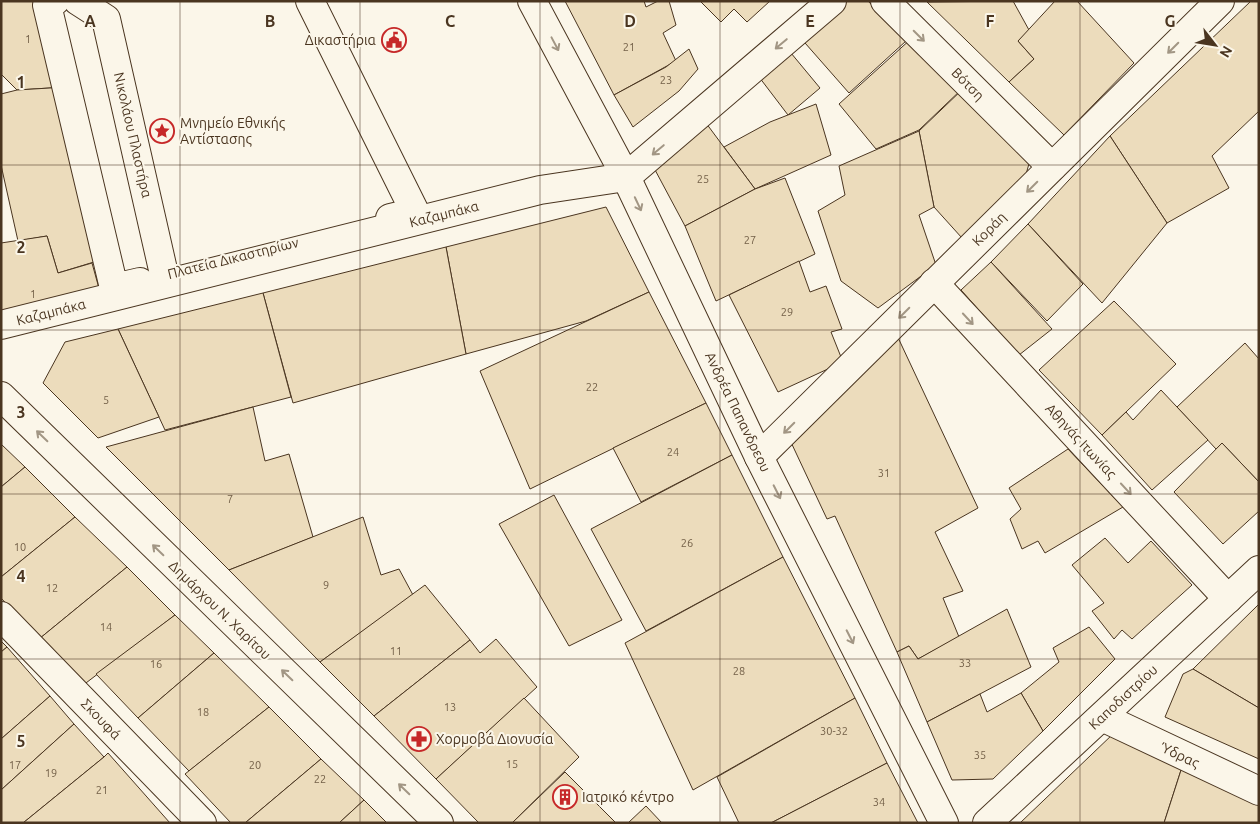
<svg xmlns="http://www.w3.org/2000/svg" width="1260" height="824" font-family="Ubuntu,sans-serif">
	<rect width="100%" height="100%" fill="#fbf6e9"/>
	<g fill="#ecdcbc" stroke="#4a3520">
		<polygon points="1,1 43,1 66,87 17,90 1,74"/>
		<polygon points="565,1 644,1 646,7 658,1 669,1 676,25 663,33 676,61 614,95"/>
		<polygon points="700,1 770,1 747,22 734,9 721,22"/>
		<polygon points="837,1 868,1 906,41 849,93 798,35"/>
		<polygon points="1013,1 1029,30 1018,41 1034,59 1009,82 927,2"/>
		<polygon points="1055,1 1077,1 1134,63 1064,135 1009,82 1034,59 1018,41"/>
		<polygon points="1251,1 1259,1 1259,111 1212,156 1229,188 1167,223 1110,136"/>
		<polygon points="912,38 964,87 919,130 876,149 839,104"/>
		<polygon points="786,47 820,88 788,115 756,73"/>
		<polygon points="689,49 698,69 679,91 633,127 614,95 666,67"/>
		<polygon points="66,87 107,258 58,273 47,236 18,241 1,165 1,94 17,90"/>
		<polygon points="965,87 1030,160 1025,178 962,238 934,207 919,131"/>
		<polygon points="816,104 831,155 755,189 724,147 770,122"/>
		<polygon points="706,123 755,189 685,226 654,168"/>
		<polygon points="919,131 934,207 919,215 936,265 878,308 841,281 818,211 845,195 839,166"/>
		<polygon points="1110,136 1167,223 1102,303 1028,224"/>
		<polygon points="785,178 815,254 716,301 685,226 755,189"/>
		<polygon points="606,207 649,292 586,321 466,354 446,247"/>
		<polygon points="1028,224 1083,284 1047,321 991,262"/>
		<polygon points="47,236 58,273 92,263 100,292 1,316 1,243"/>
		<polygon points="446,247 466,354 293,403 263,293"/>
		<polygon points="799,261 810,292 826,286 842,329 831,332 843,362 778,392 729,295"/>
		<polygon points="991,262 1052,329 1019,355 961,290"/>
		<polygon points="649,292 706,403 530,489 480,371"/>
		<polygon points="263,293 291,397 165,430 118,329"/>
		<polygon points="1114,301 1176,364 1102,435 1039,370"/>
		<polygon points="118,329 159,417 98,438 43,383 65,342"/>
		<polygon points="894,329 978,508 935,532 963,591 943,598 959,637 918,659 909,646 897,652 835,516 827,519 789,438"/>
		<polygon points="1245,343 1259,359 1259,482 1222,443 1216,449 1177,407"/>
		<polygon points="1161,390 1208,440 1152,490 1102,435 1126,412 1133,420"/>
		<polygon points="706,403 732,455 641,502 613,448"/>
		<polygon points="253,407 265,461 289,454 313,537 229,570 106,447"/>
		<polygon points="1222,443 1259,482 1259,511 1223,544 1174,492"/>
		<polygon points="1,444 25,467 1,487"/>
		<polygon points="1068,449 1123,507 1045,553 1038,541 1022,549 1010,519 1021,509 1009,488"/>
		<polygon points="732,455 783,557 646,631 591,529"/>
		<polygon points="25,467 75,517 1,577 1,487"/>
		<polygon points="554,495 622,620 569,646 499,524"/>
		<polygon points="75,517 127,567 39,639 1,598 1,577"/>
		<polygon points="363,517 381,575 399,569 413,595 320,662 229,570"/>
		<polygon points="1105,538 1128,563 1151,541 1192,585 1132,639 1122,630 1114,639 1092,611 1104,603 1072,565"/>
		<polygon points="783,557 855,698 693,790 625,643"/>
		<polygon points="127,567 175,615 82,686 39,639"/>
		<polygon points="425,585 470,640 374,716 320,662"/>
		<polygon points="1258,605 1259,605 1259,708 1193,669"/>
		<polygon points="1007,609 1031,667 927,722 897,652 909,646 918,659"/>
		<polygon points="175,615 214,653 138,718 96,674"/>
		<polygon points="1089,627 1115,659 1043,731 1021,693 1059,662 1053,648"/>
		<polygon points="496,639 537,687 436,779 374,716 470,640 480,653"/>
		<polygon points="1,641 7,647 1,652"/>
		<polygon points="7,647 50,696 1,739 1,652"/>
		<polygon points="214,653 269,707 189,771 138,718"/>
		<polygon points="1193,669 1259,708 1259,759 1165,717 1183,674"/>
		<polygon points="1021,693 1043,731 993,779 952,780 927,722 980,694 987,712"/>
		<polygon points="50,696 74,724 1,790 1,739"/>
		<polygon points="524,698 579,757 512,823 479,823 436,779"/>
		<polygon points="855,698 887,763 771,823 739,823 717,777"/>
		<polygon points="269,707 321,759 245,823 231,823 185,774"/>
		<polygon points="74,724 104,757 23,823 1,823 1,790"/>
		<polygon points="1114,733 1182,767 1164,823 1020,823"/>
		<polygon points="108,753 170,823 23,823 104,757"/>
		<polygon points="321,759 364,800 339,823 245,823"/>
		<polygon points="887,763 918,823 771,823"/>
		<polygon points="1182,767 1259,801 1259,823 1164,823"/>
		<polygon points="565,772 616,823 512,823"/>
		<polygon points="364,800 387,823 339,823"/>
		<polygon points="646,806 662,823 628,823"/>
	</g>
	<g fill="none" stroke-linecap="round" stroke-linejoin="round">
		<defs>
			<g id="street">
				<polyline points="55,1 47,5 114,288 140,282"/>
				<polyline points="78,1 106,19 166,283"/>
				<polyline points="310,1 415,212 390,218"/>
				<polyline points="885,1 1052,167"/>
				<polyline points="934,283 1228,599"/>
				<polyline points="1,325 540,190 626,177 832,1"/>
				<polyline points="1,396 439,823"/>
				<polyline points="759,457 1220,1"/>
				<polyline points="1,616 202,823"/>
				<polyline points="1102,717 1259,791"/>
			</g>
			<g id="secondary">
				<polyline points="532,1 626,177 759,457 944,823"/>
				<polyline points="987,823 1259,570"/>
			</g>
		</defs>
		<use href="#street" stroke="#4a3520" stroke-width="30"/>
		<use href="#secondary" stroke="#4a3520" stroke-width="30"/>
		<use href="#street" stroke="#fbf6e9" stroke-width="28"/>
		<use href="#secondary" stroke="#fbf6e9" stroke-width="28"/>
	</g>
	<defs><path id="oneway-shaft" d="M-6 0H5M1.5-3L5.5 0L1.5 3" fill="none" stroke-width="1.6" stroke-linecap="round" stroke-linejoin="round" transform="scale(1.25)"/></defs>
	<g stroke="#a29684">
		<use href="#oneway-shaft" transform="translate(919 36) rotate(45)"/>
		<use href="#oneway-shaft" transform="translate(555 44) rotate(62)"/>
		<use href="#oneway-shaft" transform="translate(781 44) rotate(140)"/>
		<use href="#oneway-shaft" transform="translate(1173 48) rotate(135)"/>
		<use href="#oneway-shaft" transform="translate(658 150) rotate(140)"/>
		<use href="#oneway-shaft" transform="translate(1032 187) rotate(135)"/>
		<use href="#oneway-shaft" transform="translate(638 204) rotate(65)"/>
		<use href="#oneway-shaft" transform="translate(904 313) rotate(135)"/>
		<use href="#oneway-shaft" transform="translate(968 319) rotate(47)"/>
		<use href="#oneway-shaft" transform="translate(789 428) rotate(135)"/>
		<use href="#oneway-shaft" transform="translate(42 436) rotate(-136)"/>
		<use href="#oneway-shaft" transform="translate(1126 489) rotate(47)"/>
		<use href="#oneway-shaft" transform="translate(777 492) rotate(63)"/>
		<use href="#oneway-shaft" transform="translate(158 550) rotate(-136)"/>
		<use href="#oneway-shaft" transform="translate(850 637) rotate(63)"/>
		<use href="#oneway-shaft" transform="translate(287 675) rotate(-136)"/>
		<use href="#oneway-shaft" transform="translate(404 789) rotate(-136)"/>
	</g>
	<path fill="none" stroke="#4a3520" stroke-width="1" stroke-opacity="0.55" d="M 180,1 L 180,823M 360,1 L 360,823M 540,1 L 540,823M 720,1 L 720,823M 900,1 L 900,823M 1080,1 L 1080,823M 1,165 L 1259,165M 1,330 L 1259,330M 1,494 L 1259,494M 1,659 L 1259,659"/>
	<defs>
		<symbol id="civic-ring" viewBox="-11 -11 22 22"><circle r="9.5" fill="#fbf6e9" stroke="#c62828" stroke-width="1.5"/><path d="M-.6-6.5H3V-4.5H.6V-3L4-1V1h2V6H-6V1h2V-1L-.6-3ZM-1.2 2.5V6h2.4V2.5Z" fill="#c62828"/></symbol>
		<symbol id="sight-ring" viewBox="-11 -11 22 22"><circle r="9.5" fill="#fbf6e9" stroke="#c62828" stroke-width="1.5"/><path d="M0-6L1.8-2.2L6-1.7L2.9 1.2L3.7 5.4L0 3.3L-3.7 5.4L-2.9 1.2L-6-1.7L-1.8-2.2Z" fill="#c62828"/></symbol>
		<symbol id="pharmacy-ring" viewBox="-11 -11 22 22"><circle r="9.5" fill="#fbf6e9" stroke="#c62828" stroke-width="1.5"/><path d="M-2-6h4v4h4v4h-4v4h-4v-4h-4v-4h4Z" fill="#c62828"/></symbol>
		<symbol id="building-ring" viewBox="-11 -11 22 22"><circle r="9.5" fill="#fbf6e9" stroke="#c62828" stroke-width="1.5"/><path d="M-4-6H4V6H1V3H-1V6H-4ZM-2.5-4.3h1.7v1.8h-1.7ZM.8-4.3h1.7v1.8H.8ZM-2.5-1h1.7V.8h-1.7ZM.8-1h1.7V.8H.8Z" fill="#c62828"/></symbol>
	</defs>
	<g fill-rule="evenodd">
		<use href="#civic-ring" x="380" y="26" width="28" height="28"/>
		<use href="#sight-ring" x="148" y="117" width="28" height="28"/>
		<use href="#pharmacy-ring" x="405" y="725" width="28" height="28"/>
		<use href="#building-ring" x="551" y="783" width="28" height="28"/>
	</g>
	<g text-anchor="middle" stroke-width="4" stroke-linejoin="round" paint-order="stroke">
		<g font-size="11" fill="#725f47">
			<text x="28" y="43">1</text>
			<text x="629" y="51">21</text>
			<text x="666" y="84">23</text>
			<text x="703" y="183">25</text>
			<text x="750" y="244">27</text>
			<text x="33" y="298">1</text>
			<text x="787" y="316">29</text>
			<text x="592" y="391">22</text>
			<text x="106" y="404">5</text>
			<text x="673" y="456">24</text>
			<text x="884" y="477">31</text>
			<text x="230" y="503">7</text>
			<text x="687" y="547">26</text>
			<text x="20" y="551">10</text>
			<text x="326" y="589">9</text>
			<text x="52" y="592">12</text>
			<text x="106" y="631">14</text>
			<text x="396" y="655">11</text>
			<text x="965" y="667">33</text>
			<text x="156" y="668">16</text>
			<text x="739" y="675">28</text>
			<text x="450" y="711">13</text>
			<text x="203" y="716">18</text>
			<text x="834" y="735">30-32</text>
			<text x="980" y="759">35</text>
			<text x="512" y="768">15</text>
			<text x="15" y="769">17</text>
			<text x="255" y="769">20</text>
			<text x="51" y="777">19</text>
			<text x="320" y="783">22</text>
			<text x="102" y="794">21</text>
			<text x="879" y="806">34</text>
		</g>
		<g font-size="14" fill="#4a3520" stroke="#fbf6e9" text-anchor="start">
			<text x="376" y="45" text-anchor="end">Δικαστήρια</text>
			<text x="180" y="128">Μνημείο Εθνικής<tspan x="180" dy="16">Αντίστασης</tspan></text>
			<text x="436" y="744">Χορμοβά Διονυσία</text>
			<text x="582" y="802">Ιατρικό κέντρο</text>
		</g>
		<g font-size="14" fill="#4a3520" stroke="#fbf6e9">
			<text transform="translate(968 84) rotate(45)" y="5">Βότση</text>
			<text transform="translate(133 135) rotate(77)" y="5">Νικολάου Πλαστήρα</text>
			<text transform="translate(444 214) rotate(-14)" y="5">Καζαμπάκα</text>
			<text transform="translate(989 229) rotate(-45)" y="5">Κοράη</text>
			<text transform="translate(233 258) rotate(-14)" y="5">Πλατεία Δικαστηρίων</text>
			<text transform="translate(51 312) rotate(-14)" y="5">Καζαμπάκα</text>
			<text transform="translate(738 412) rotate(64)" y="5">Ανδρέα Παπανδρεου</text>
			<text transform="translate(1081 441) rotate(47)" y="5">Αθηνάς Ιτωνίας</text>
			<text transform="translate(220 610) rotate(44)" y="5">Δημάρχου Ν. Χαρίτου</text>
			<text transform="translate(1123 697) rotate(-43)" y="5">Καποδιστρίου</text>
			<text transform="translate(101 719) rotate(46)" y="5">Σκουφά</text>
			<text transform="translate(1180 755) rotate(25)" y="5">Ύδρας</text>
		</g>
	</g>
	<g font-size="16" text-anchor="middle" font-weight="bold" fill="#4a3520" stroke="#fbf6e9" stroke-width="4" stroke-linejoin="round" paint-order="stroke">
		<text x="90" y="27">A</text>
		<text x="270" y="27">B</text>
		<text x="450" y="27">C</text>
		<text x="630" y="27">D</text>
		<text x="810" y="27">E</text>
		<text x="990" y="27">F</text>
		<text x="1170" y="27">G</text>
		<text x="21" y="88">1</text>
		<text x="21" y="253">2</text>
		<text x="21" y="418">3</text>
		<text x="21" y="582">4</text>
		<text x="21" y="747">5</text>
	</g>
	<rect width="1260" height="824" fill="none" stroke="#4a3520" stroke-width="5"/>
	<g transform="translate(1215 45) rotate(121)" stroke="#fbf6e9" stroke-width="4" paint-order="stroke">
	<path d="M0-4L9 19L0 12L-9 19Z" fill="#4a3520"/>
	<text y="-8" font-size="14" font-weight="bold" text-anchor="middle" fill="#4a3520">N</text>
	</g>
</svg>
